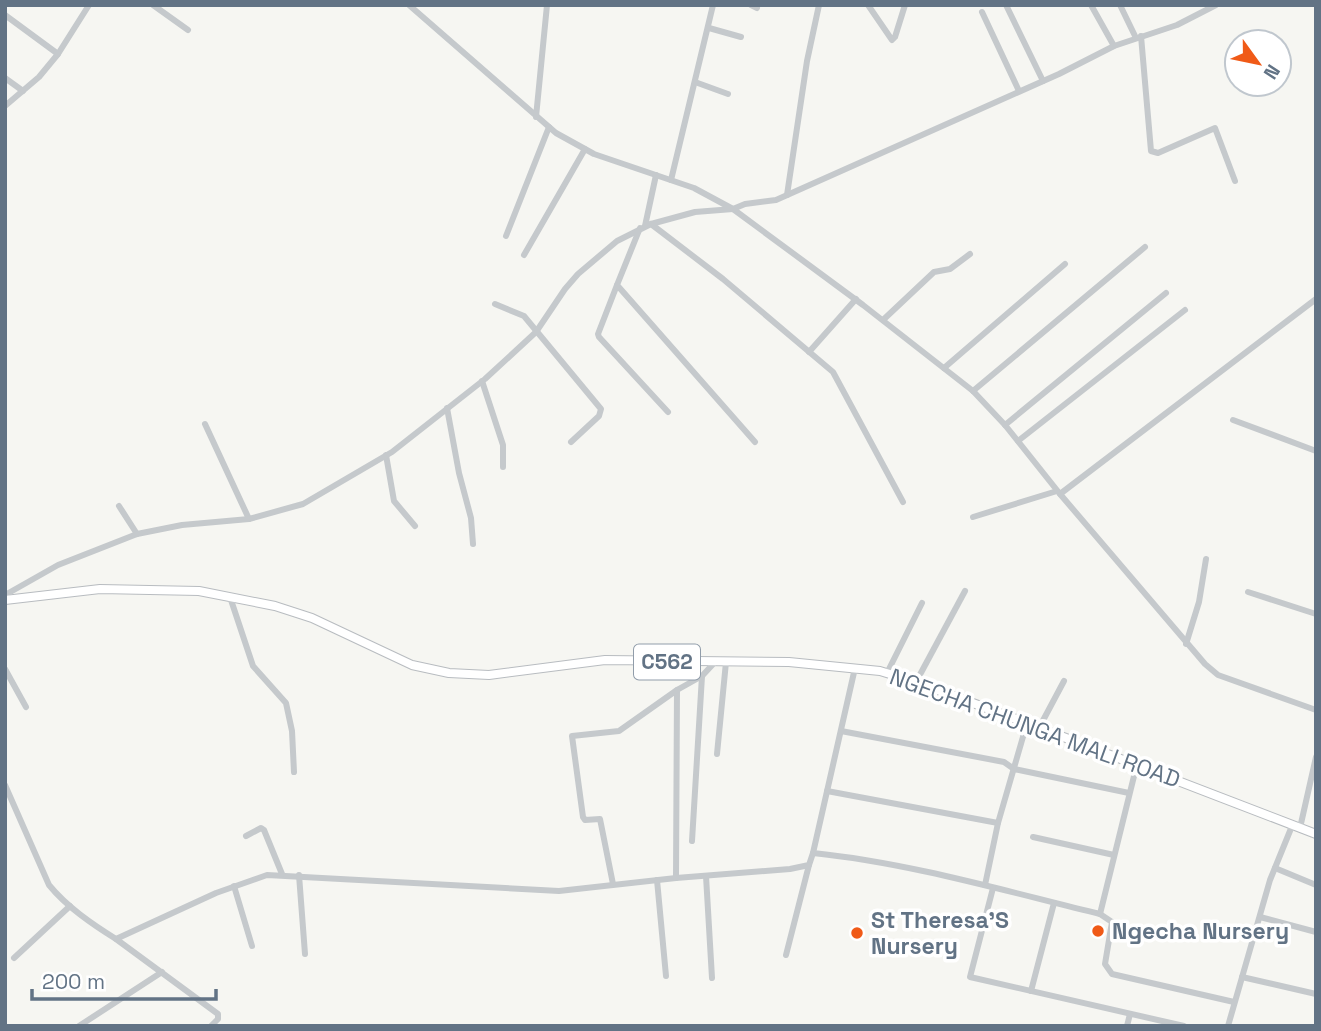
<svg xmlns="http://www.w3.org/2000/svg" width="1321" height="1031" font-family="'Space Grotesk',sans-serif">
	<rect width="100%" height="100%" fill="#f6f6f2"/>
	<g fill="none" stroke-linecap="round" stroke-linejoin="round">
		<defs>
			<polyline id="major" points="5,600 100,589 199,591 275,606 312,618 412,665 449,673 489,675 605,660 789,662 880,671 916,682 1027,723 1316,834"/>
		</defs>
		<use href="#major" stroke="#b8bcc0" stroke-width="10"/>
		<g stroke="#c5c9cc" stroke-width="6">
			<polyline points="153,5 188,30"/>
			<polyline points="409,5 556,133 594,154 694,188 733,209 863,305 973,391 1005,425 1060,494 1205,664 1218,675 1316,710"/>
			<polyline points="751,5 757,8"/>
			<polyline points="868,5 892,40 895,37 905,5"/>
			<polyline points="1006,5 1043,81"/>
			<polyline points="1091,5 1114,46"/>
			<polyline points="1120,5 1136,38"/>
			<polyline points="982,12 1019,91"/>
			<polyline points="5,15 58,54"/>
			<polyline points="709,28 741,37"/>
			<polyline points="1141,36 1151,151 1158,153 1215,128 1235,181"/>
			<polyline points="5,78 23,91"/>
			<polyline points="695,82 728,94"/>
			<polyline points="5,106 39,77 58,54 89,5"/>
			<polyline points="536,117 547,5"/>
			<polyline points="671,180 713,5"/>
			<polyline points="787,195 807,61 819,5"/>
			<polyline points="651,224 723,279 833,372 903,502"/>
			<polyline points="645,226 656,175"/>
			<polyline points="640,228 617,285 755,442"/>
			<polyline points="506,236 549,127"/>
			<polyline points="524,255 585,149"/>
			<polyline points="617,285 598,334 599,337 668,412"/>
			<polyline points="495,304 524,316 601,409 599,416 571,442"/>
			<polyline points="883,320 934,272 950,269 970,254"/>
			<polyline points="809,352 856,299"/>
			<polyline points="944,368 1065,264"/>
			<polyline points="482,381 503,445 503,467"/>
			<polyline points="973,391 1145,247"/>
			<polyline points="447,408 459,473 471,518 473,544"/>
			<polyline points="1233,420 1316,451"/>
			<polyline points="205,424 249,519"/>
			<polyline points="1005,425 1166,293"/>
			<polyline points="1018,441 1185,310"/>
			<polyline points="386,455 394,501 415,526"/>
			<polyline points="1060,494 1316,299"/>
			<polyline points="119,506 137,534"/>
			<polyline points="973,517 1057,491"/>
			<polyline points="1248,592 1316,614"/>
			<polyline points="5,595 58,565 137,534 182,525 249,519 303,504 392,452 485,379 536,332 565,289 578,274 617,241 651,224 695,212 733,209 745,204 776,200 1059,74 1114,46 1177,25 1216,5"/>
			<polyline points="230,597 253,666 286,703 292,731 294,772"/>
			<polyline points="1186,644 1199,602 1206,559"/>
			<path d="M 855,668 L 813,853 C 910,863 1005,891 1100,914 L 1112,922 L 1105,964 L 1112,974 L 1234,1002"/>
			<polyline points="5,669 26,707"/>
			<polyline points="887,673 922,603"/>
			<polyline points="916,682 965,591"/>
			<polyline points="1039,728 1064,681"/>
			<polyline points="841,731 1004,762 1014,769 1129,793"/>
			<polyline points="717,754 726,662"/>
			<path d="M 5,785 L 49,885 C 67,907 92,924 116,939 L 216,893 L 267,875 L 559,891 L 676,878 L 790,869 L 809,865 L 813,853"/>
			<polyline points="827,791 998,823"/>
			<polyline points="1300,828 1316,757"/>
			<polyline points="246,836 261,828 264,830 282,874"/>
			<polyline points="1033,837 1114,855"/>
			<polyline points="692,841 702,676"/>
			<polyline points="1275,868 1316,885"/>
			<polyline points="299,875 305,954"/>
			<polyline points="706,876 712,978"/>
			<polyline points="676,878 677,690 702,676 715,662"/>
			<polyline points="657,880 666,976"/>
			<polyline points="613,884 600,819 585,820 583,817 572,736 619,731 677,690"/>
			<polyline points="985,885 998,823 1027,723"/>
			<polyline points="234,886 252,946"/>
			<polyline points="993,888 970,977 1184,1026"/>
			<polyline points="1100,914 1137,764"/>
			<polyline points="1260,917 1316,932"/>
			<polyline points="116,939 218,1014 218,1019 211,1026"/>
			<polyline points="786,955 809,865"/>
			<polyline points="14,958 70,906"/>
			<polyline points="1242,977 1316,994"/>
			<polyline points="1031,991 1054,903"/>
			<polyline points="79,1026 162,972"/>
			<polyline points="1127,1026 1130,1014"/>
			<polyline points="1228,1026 1270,880 1292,826"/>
		</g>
		<use href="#major" stroke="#fff" stroke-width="8"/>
	</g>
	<g fill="#f05a17" stroke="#fff" stroke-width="2.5">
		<circle cx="1098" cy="931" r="7"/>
		<circle cx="857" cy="933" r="7"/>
	</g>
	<g text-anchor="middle" stroke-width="7" stroke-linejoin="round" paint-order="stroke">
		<rect fill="#fff" stroke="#919daa" stroke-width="2" x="634" y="644.5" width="66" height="35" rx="5"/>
		<g font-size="21" font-weight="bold" fill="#627385">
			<text x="667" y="669">C562</text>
		</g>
		<g font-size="23" fill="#627385" stroke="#fff">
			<text transform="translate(1035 728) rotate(20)" y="8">NGECHA CHUNGA MALI ROAD</text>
		</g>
		<g font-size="23" font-weight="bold" fill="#627385" stroke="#fff" text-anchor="start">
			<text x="871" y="928">St Theresa'S<tspan x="871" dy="26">Nursery</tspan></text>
			<text x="1112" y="939">Ngecha Nursery</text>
		</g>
	</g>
	<rect width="1321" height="1031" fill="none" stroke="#627385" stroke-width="14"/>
	<g transform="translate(1258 63) rotate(123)"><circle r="33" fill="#ffffff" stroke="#c0c7ce" stroke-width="2"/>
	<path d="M0-5L12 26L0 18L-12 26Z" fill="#f05a17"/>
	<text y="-10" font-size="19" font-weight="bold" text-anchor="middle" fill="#627385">N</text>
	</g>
	<path d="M32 989v10h184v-10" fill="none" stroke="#627385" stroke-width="3.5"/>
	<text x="42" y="989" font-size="21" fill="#627385" stroke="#ffffff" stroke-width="5" paint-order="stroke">200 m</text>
</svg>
